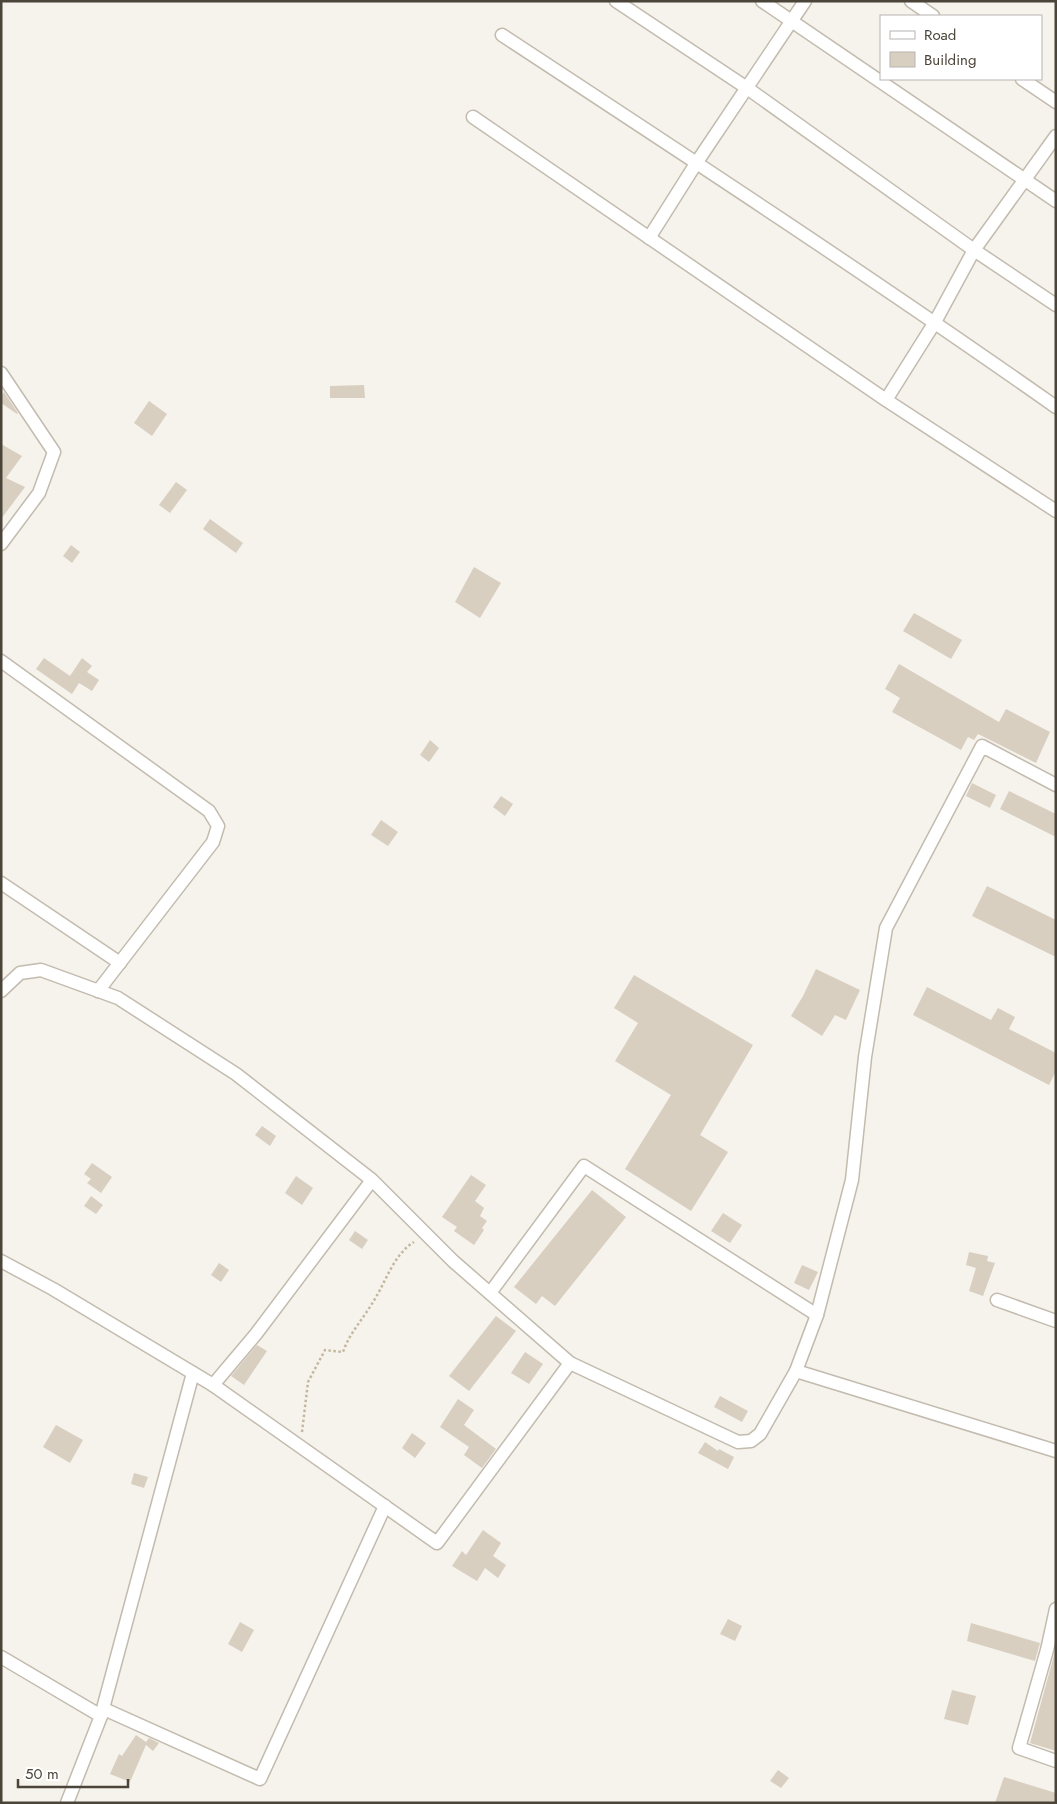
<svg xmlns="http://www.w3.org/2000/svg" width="1057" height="1804" font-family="Jost,sans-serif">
	<rect width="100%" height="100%" fill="#f6f3ec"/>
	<g fill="#d8cfc1">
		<polygon points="364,385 365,398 330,398 330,386"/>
		<polygon points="4,392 18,413 17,414 1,403 1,396"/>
		<polygon points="149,401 167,414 152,436 134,423"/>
		<polygon points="1,444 22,456 6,478 25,487 1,519"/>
		<polygon points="176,482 187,490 170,513 159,505"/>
		<polygon points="210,519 243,543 236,553 203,529"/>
		<polygon points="71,545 80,552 72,563 63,556"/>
		<polygon points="474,567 501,583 480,618 455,602"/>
		<polygon points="914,613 962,640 951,659 903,631"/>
		<polygon points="44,658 70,676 82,658 92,666 87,672 99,680 92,691 79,683 72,694 36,669"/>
		<polygon points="899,664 999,722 1006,709 1050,732 1036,763 978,734 974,740 968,737 961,750 892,712 900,698 885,689"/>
		<polygon points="430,740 439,748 429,762 420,755"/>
		<polygon points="972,783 996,795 990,808 966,796"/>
		<polygon points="1009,791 1056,814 1056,837 1000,809"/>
		<polygon points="501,796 513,804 505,816 493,807"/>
		<polygon points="381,820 398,832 388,846 371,835"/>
		<polygon points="987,886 1056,920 1056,957 972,916"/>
		<polygon points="816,969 860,990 846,1020 835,1015 822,1036 791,1016 803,996"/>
		<polygon points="634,975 753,1045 700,1135 728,1152 691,1211 625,1169 671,1095 615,1061 638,1023 614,1008"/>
		<polygon points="927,987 991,1020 998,1008 1015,1017 1009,1029 1056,1053 1056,1071 1049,1085 913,1015"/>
		<polygon points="262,1126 276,1136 270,1146 255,1135"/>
		<polygon points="92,1163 112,1177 101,1193 87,1183 91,1179 84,1174"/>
		<polygon points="471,1175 486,1185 475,1201 484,1208 480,1216 487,1221 482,1228 484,1230 474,1245 454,1231 457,1227 442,1217"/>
		<polygon points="296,1176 313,1188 302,1205 285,1193"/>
		<polygon points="592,1190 626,1217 555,1306 542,1296 536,1304 514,1287"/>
		<polygon points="91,1196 103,1205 96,1214 84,1206"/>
		<polygon points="723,1213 742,1225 730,1243 711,1231"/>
		<polygon points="355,1231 368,1240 362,1249 349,1240"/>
		<polygon points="969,1252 988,1256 987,1261 995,1263 983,1296 969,1291 976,1268 966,1265"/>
		<polygon points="219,1263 229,1270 221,1282 211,1275"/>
		<polygon points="802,1265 818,1272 809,1290 794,1283"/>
		<polygon points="496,1316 516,1331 469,1391 449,1376"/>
		<polygon points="257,1345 267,1351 244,1385 231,1376"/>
		<polygon points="525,1352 543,1364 529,1384 511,1373"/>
		<polygon points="720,1396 748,1411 742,1422 714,1407"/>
		<polygon points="458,1399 474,1410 464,1425 496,1449 482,1468 464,1455 469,1447 440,1427"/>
		<polygon points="56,1425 83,1440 70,1463 43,1447"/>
		<polygon points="412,1433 426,1443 415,1458 402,1448"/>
		<polygon points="705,1442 718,1451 719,1449 734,1457 728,1469 698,1453"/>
		<polygon points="134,1473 148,1477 144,1488 131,1484"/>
		<polygon points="483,1530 501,1543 493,1556 506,1565 498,1578 485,1568 477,1581 452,1566 462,1551 466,1555"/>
		<polygon points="728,1619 742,1626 735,1641 720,1634"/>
		<polygon points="240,1622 254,1630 242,1652 228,1644"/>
		<polygon points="971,1623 1040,1643 1035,1661 967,1641"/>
		<polygon points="1056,1648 1056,1751 1030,1743"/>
		<polygon points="952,1690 976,1696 968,1725 944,1719"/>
		<polygon points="136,1735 146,1742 149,1738 159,1743 153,1751 146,1745 130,1782 110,1774 119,1754 122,1756"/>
		<polygon points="778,1770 789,1778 781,1788 770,1781"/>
		<polygon points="1004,1777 1056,1793 1056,1803 995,1803"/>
	</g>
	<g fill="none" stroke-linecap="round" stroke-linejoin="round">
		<defs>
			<g id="street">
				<polyline points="616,1 747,88 974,250 1056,305"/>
				<polyline points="762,1 1056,201"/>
				<polyline points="911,1 933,16"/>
				<path d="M 502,35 C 688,157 874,279 1056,407"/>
				<polyline points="1022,79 1056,102"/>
				<polyline points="473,117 886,400 1056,511"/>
				<polyline points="649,238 697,162 805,1"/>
				<polyline points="1,373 54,452 39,493 1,544"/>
				<polyline points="886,400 935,322 974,250 1056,136"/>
				<polyline points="1,661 209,811 218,826 213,842 98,991"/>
				<polyline points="1,883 120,963"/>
				<polyline points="1,991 20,973 41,970 118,998 236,1074 372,1180 453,1261 570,1363 437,1543 213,1385 256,1334 372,1180"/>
				<polyline points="1,1261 53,1289 213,1385"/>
				<polyline points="490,1293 584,1166 817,1315"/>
				<polyline points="997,1300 1056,1321"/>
				<polyline points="570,1363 738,1442 751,1441 760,1434 796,1371 817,1315 852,1180 865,1057 886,928 982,746 1056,785"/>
				<polyline points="796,1371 1056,1451"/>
				<polyline points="1056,1609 1047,1650 1019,1748 1056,1761"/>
				<polyline points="1,1657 101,1716 67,1803"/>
				<polyline points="104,1709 260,1779 385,1506"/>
				<polyline points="101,1716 193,1373"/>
			</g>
		</defs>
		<use href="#street" stroke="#c2bbae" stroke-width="15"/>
		<path stroke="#c4b79f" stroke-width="2.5" stroke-dasharray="2.5 2.5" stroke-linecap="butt" d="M 302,1432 L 308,1382 L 325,1350 L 343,1352 C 349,1334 363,1319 373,1302 C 386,1282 393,1255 414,1242"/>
		<use href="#street" stroke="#fff" stroke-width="12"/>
	</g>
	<rect width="1057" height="1804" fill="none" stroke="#4b4439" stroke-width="5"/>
	<rect x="880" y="15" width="162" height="65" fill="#ffffff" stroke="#b7b4b0"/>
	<rect x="890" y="31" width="25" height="8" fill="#ffffff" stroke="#b7b4b0"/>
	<text x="924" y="40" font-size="15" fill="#4b4439">Road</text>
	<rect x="890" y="52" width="25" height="15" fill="#d8cfc1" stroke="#b7b4b0"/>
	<text x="924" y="65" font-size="15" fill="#4b4439">Building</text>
	<path d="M18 1779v8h110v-8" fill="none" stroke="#4b4439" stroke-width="2.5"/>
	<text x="25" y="1779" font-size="15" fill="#4b4439" stroke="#ffffff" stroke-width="4" paint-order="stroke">50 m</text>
</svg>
